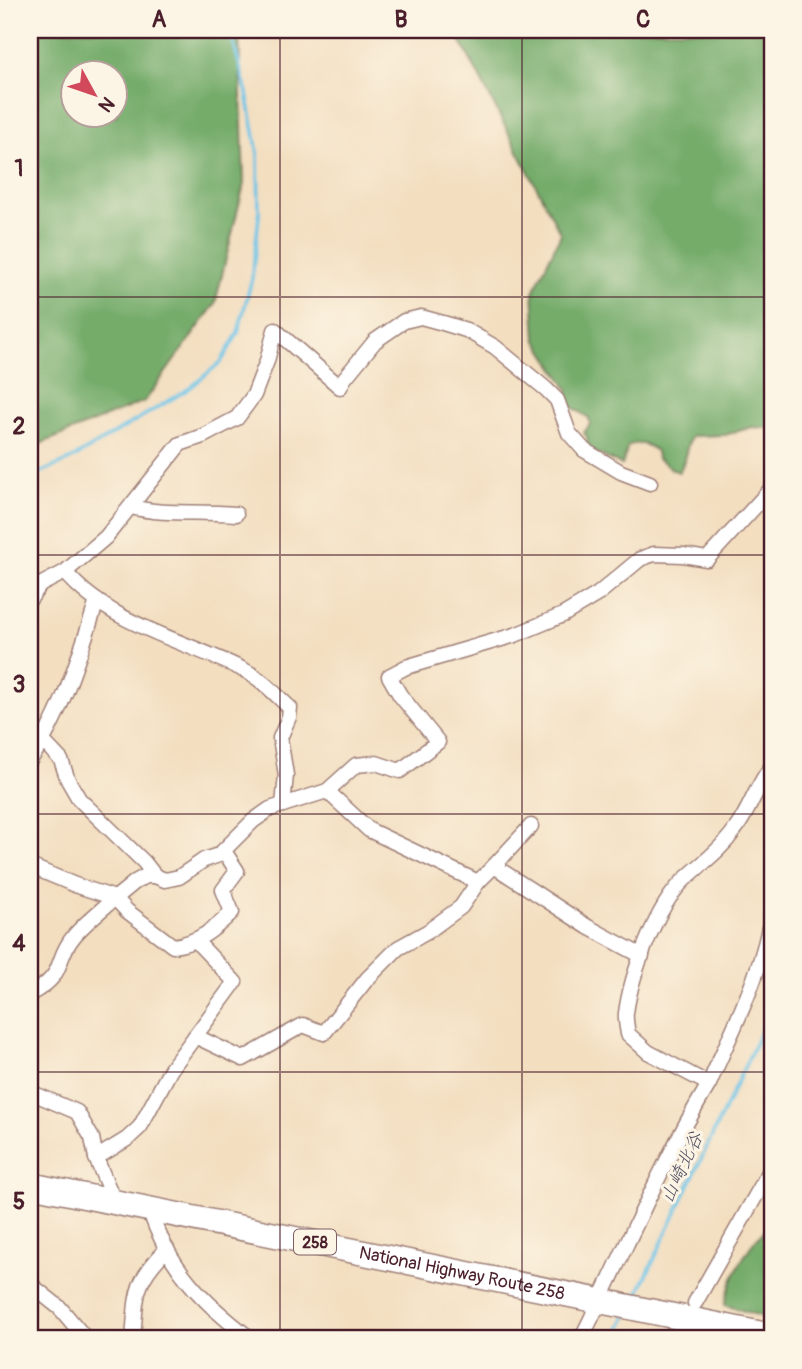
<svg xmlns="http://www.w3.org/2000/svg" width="802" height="1369" font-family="Pangolin,'Klee One',sans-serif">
	<rect width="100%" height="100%" fill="#fcf5e5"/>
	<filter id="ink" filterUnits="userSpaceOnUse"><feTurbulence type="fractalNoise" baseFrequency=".0143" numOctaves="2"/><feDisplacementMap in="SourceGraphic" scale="14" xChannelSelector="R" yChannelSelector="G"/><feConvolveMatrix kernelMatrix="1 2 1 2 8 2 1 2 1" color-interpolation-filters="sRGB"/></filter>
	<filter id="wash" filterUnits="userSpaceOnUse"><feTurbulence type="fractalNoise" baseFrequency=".00686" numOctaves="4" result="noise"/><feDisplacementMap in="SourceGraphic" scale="28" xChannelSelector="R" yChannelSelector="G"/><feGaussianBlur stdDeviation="1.57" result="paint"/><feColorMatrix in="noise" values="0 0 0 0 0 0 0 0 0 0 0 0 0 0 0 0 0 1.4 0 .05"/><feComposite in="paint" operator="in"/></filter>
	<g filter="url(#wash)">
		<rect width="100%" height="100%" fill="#f3dec0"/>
		<g fill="#74ac6a" stroke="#5f664a" stroke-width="2" fill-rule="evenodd">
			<path d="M 30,30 L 237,30 L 239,35 L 244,184 L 215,304 L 145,401 L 30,448 ZM 74,74 L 116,74 L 116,116 L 74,116 Z"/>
			<path d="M 455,30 L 772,30 L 772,428 L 752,427 L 725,435 L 692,436 C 684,448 687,460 679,472 C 669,470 667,462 657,459 L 656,451 C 648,444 637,441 628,446 L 622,465 L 588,449 L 587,437 L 584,433 L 590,424 L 589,418 L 568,404 L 568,389 L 536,339 L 533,292 L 561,234 Z"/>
			<path d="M 772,1225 L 772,1315 L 770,1319 L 725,1305 C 730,1278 749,1240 772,1225 Z"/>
		</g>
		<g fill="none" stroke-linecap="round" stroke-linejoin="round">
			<g stroke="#6bc4e8" stroke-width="3.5">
				<polyline points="30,477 70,460 190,388 221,362 238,333 252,278 259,216 258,154 247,93 230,30"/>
				<polyline points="635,1300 772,1008"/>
				<polyline points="615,1339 626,1316"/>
			</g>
		</g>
	</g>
	<g filter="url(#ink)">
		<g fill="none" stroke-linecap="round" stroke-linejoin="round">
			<defs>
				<g id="street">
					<path d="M 131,507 C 166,516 200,510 236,514"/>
					<path d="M 65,572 C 110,625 184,640 244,670 C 262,679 276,695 290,708 L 289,717 L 280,738 L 286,775 L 283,805"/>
					<polyline points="30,599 40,585 65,572 106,537 180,444 203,436 237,418 254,395 267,361 275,330 340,387 344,379 375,341 404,321 421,317 443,323 466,330 495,347 546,389 557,400 569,433 584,450 621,472 650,483"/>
					<polyline points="43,741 61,760 68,780 79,799 144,862 155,876"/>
					<path d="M 30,760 C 62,715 80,653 97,601"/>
					<polyline points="327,791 369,830 478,882 494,866 588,927 642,956"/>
					<path d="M 30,866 L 75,885 L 115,898 L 127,911 L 173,946 C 198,943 215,929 232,912 L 223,890 L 237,871 L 224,851"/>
					<polyline points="494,866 531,826"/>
					<path d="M 30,994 C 68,974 53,961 74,936 C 91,916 115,899 135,882 L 146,876 L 155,876 L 165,880 L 179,877 L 204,860 L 219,855 L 253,821 L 270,809 L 327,791 L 356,765 L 376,763 L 400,771 L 438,742 L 400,695 L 389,676 L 406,667 L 515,635 L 563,615 L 598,594 L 640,559 L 654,554 L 683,555 L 707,559 L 772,488"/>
					<polyline points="195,1036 243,1059 303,1025 324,1033 367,979 398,948 427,932 461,907 478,882"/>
					<path d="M 709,1084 C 733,1028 764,970 772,910"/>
					<polyline points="30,1092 77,1112 92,1138 96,1158 114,1201"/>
					<polyline points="96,1158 127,1139 140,1127 171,1069 235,982 195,940"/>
					<path d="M 149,1209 C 169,1268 202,1302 251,1339"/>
					<polyline points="30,1284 60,1308 86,1339"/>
					<polyline points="695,1303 772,1167"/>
					<path d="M 133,1339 C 137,1294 133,1283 167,1249"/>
					<path d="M 581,1339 C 624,1254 660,1165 709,1084 L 648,1052 L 628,1034 C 627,1027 625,1020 626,1013 C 631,975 656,907 684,880 C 701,864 720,851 734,831 C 750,811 756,785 772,766"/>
					<polyline points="675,1339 677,1336"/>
				</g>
				<g id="highway">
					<path id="s1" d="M 30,1185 L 772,1336"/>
				</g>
			</defs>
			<use href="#street" stroke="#9e7e76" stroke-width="17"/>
			<use href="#highway" stroke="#9e7e76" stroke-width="27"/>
			<use href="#street" stroke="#fff" stroke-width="14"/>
			<use href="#highway" stroke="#fff" stroke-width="24"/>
		</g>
	</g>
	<path fill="none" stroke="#4a1f2b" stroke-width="2" stroke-opacity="0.55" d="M 280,30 L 280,1339M 522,30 L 522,1339M 30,297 L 772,297M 30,555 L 772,555M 30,814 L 772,814M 30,1072 L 772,1072"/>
	<g text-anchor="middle" stroke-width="6" stroke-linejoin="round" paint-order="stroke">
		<rect fill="#fcf5e5" stroke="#7f5f63" stroke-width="2" x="294" y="1229.5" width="42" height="25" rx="5"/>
		<g font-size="16" font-weight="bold" fill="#4a1f2b">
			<text x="315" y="1248">258</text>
		</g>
		<g font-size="18" fill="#4a1f2b" stroke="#fcf5e5">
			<text dy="6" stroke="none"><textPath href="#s1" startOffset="441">National Highway Route 258</textPath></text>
		</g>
		<g font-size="19" font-style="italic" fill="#545164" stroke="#fcf5e5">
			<text transform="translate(681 1167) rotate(-65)" y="7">山崎北谷</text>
		</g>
	</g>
	<rect width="802" height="1369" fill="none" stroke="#fcf5e5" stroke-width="77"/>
	<g transform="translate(94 94) rotate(130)"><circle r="33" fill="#fcf5e5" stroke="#b59f9b" stroke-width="2"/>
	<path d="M0-5L12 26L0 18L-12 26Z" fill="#d1495b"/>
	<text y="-10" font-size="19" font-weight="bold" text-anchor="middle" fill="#4a1f2b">N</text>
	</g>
	<rect x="38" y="38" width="726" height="1292" fill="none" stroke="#4a1f2b" stroke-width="2.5"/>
	<g font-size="23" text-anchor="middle" font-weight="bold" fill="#4a1f2b">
		<text x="159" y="27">A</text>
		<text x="401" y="27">B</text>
		<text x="643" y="27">C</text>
		<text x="19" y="176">1</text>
		<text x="19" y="434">2</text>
		<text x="19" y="692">3</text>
		<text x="19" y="951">4</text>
		<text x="19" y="1209">5</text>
	</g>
</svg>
